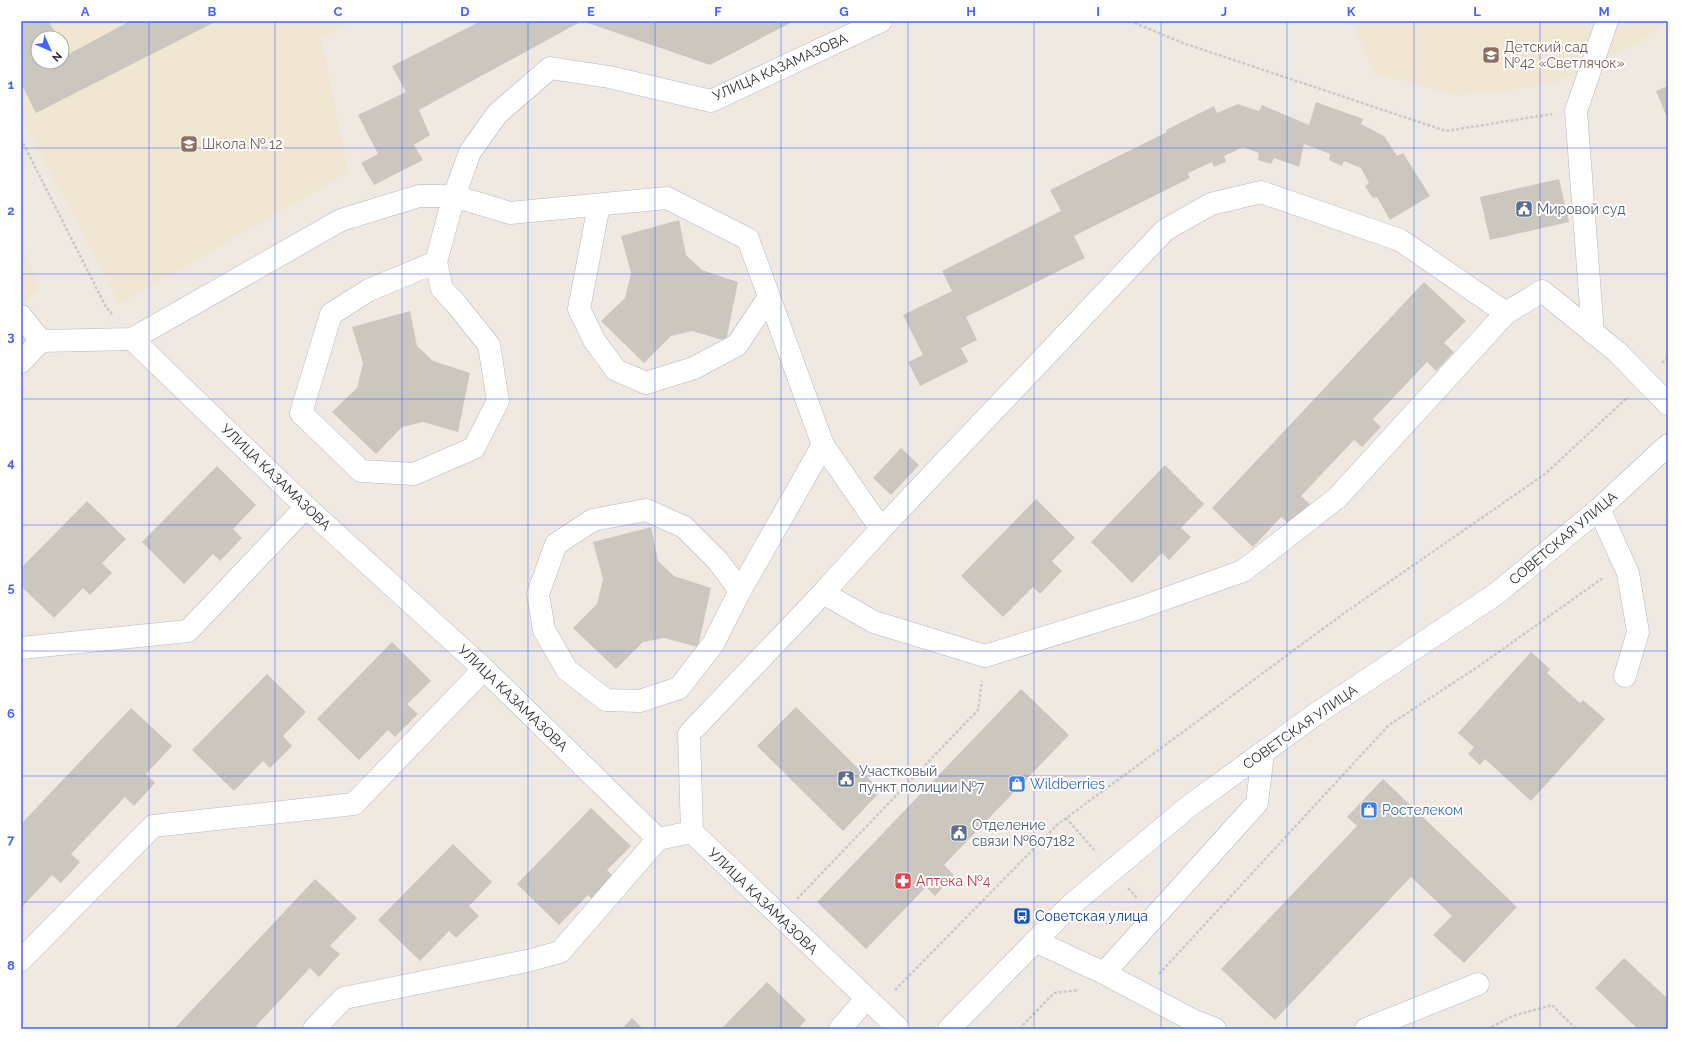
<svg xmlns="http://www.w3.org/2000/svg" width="1689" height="1050" font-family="Raleway,sans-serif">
	<rect width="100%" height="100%" fill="#efe9e1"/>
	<g fill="#f0e6d1" fill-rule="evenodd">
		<path d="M 21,21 L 353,21 L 321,38 L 348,172 L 120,304 L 21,116 ZM 38,38 L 62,38 L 62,62 L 38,62 Z"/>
		<polygon points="1352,21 1667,21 1635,45 1549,85 1456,95 1375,73"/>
		<polygon points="21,245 40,289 21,308"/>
	</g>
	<g fill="#cbc7bf">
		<polygon points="21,21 49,21 58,38 38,38 38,62 62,62 62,46 67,55 130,21 217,21 36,113 21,83"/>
		<polygon points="481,21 794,21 710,65 582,21 419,110 430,135 414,145 423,160 374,185 361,163 378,154 358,115 406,92 392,66"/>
		<polygon points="1668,86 1668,120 1656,91"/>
		<polygon points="1316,102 1363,119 1361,124 1384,136 1397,156 1403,153 1430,196 1390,220 1377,197 1373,198 1365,186 1369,183 1361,168 1344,161 1342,166 1329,160 1330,154 1304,144 1299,167 1274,158 1271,164 1258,160 1259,153 1243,147 1224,156 1226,162 1214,167 1212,162 1188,173 1190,178 1074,236 1085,258 966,317 977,340 961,348 968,362 920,386 908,362 923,355 903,315 952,291 942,271 1061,211 1050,190 1167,132 1166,130 1214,106 1217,113 1238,104 1259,111 1262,105 1309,125"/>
		<polygon points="1559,179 1569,222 1490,240 1480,197"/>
		<polygon points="679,220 686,255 702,270 738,282 726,341 692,331 671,336 644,363 601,321 625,298 631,273 621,236"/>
		<polygon points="1424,282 1466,321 1444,343 1454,352 1436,371 1427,362 1373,419 1381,427 1362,447 1354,440 1301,496 1310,504 1290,525 1281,517 1253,547 1212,508"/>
		<polygon points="410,311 417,346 433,361 470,373 458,432 423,422 402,427 376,454 332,412 357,388 363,363 352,327"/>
		<polygon points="901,448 919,465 891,495 873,478"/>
		<polygon points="1165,465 1204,504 1181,528 1191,537 1169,560 1162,553 1132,583 1091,542"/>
		<polygon points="217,466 256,505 233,529 242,538 220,561 213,554 184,584 142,542"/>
		<polygon points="1036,499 1075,538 1052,561 1062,571 1040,594 1033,587 1003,617 961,576"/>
		<polygon points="87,501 126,539 102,563 112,573 90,595 83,588 54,618 21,586 21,568"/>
		<polygon points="651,527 658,561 674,576 711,588 698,647 664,638 643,642 616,669 573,628 597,604 603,579 593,542"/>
		<polygon points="392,642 431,681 407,704 418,714 395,737 388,730 359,760 317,719"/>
		<polygon points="1531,652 1550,669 1547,673 1580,703 1583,700 1605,719 1531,801 1485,759 1480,765 1468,754 1474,747 1458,733"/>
		<polygon points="267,674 306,712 283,736 292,746 270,768 263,761 234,791 192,750"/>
		<polygon points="1021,689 1069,735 944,865 954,875 935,896 926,887 866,949 817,902"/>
		<polygon points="796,707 881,791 843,831 757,746"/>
		<polygon points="131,708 172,746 146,774 155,783 134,806 125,797 71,854 80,862 61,883 52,875 21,908 21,824"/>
		<polygon points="1383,779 1517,907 1464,963 1433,935 1452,916 1411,877 1275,1020 1221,969 1357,826 1347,817"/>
		<polygon points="591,808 631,846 607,870 617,880 595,902 588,895 559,925 517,884"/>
		<polygon points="453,844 492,882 469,906 479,916 456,938 449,931 420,961 378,920"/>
		<polygon points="315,879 357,918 330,946 340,954 329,966 319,977 310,968 256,1026 259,1029 174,1029"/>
		<polygon points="1624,958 1668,999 1668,1029 1638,1029 1595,988"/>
		<polygon points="767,982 806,1020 798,1029 721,1029"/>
		<polygon points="632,1018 643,1029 622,1029"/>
	</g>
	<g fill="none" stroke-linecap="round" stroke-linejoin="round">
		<defs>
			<g id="minor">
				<polyline points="599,205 579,309 594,340 616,370 646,383 694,368 737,345 769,297"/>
				<polyline points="436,262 442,289 457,305 489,345 498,401 474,448 414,474 361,471 301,413 331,314 369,290 436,262 454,196 510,213 667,198 748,239 823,445 881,529"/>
				<polyline points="21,316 41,341"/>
				<polyline points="1593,333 1576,111 1607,21"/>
				<polyline points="132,339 306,507 484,669 658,839 692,832"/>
				<polyline points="21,362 41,341 132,339 341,220 419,196 454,196 470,152 497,114 550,68 609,77 711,101 881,21"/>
				<polyline points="1599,509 1628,573 1638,632 1625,676"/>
				<polyline points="740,591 718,561 684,527 646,510 593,520 556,544 538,594 544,630 567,670 606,700 640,701 679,688 713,644 740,591 823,445"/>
				<polyline points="823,593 881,529 1165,230 1211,204 1261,192 1400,240 1506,313 1542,291 1616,351 1668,404"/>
				<polyline points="21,648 188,631 306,507"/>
				<polyline points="692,832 689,734 823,593 874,622 985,656 1139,608 1243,571 1337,498 1506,313"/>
				<polyline points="692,832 899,1029"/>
				<polyline points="1035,941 1104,973 1192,1020 1215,1029"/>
				<polyline points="21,960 153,826 354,804 484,669"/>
				<polyline points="1104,973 1257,803 1263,753"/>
				<polyline points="314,1029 344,998 527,961 560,952 658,839"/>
				<polyline points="840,1029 866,999"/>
				<polyline points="949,1029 1071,905 1188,807 1316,714 1496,594 1599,509 1668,445"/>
				<polyline points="1366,1029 1478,984"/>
			</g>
		</defs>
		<use href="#minor" stroke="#b4b7c1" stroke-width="23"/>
		<g stroke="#c9c9c9" stroke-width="2.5" stroke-dasharray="3 2" stroke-linecap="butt">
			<polyline points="1130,21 1183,43 1446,131 1552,114"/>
			<polyline points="21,139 106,307 112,314"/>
			<polyline points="1662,363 1668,357"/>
			<polyline points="1066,818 1096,852"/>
			<polyline points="1128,888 1137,898"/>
			<polyline points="797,899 978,710 982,681"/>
			<polyline points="1159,974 1389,725 1479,666 1603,578"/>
			<polyline points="895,990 1058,824 1343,614 1545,474 1628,397"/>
			<polyline points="1019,1029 1054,993 1079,990"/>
			<polyline points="1487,1029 1513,1016 1552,1005 1576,1029"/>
		</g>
		<use href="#minor" stroke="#fff" stroke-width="22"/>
	</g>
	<path fill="none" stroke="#4264fb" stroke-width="1" stroke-opacity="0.55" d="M 149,21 L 149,1029M 275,21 L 275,1029M 402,21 L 402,1029M 528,21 L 528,1029M 655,21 L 655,1029M 781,21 L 781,1029M 908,21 L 908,1029M 1034,21 L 1034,1029M 1161,21 L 1161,1029M 1287,21 L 1287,1029M 1414,21 L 1414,1029M 1540,21 L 1540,1029M 21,148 L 1668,148M 21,274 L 1668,274M 21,399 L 1668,399M 21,525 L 1668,525M 21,651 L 1668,651M 21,776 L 1668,776M 21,902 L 1668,902"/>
	<defs>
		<symbol id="school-square" viewBox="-11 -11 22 22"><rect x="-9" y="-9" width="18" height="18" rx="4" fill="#8d6e63" stroke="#fff"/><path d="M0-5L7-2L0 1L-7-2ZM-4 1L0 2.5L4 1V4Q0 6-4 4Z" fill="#fff"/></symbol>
		<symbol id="civic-square" viewBox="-11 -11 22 22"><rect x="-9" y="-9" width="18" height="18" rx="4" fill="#5c6f8a" stroke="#fff"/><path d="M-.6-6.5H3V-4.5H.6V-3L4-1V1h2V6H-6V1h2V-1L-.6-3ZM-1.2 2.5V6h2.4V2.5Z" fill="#fff"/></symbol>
		<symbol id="shop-square" viewBox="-11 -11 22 22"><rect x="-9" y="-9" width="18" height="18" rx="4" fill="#3f7fe0" stroke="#fff"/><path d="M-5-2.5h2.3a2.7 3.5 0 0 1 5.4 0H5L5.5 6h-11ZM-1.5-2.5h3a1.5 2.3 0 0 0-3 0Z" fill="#fff"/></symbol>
		<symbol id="pharmacy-square" viewBox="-11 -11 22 22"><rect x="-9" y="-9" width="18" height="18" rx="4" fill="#e0444e" stroke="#fff"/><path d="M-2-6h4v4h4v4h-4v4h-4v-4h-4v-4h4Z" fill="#fff"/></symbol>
		<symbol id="bus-square" viewBox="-11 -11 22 22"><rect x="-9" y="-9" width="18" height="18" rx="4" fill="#1a4fb4" stroke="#fff"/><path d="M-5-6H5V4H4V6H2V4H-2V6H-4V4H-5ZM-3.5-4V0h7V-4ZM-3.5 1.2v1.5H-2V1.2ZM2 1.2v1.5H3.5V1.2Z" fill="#fff"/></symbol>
	</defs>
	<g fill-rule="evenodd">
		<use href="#school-square" x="1481" y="45" width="20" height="20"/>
		<use href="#school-square" x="179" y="134" width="20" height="20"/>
		<use href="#civic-square" x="1514" y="199" width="20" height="20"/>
		<use href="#civic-square" x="836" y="769" width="20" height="20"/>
		<use href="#shop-square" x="1007" y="774" width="20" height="20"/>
		<use href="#shop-square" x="1359" y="800" width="20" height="20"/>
		<use href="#civic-square" x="949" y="823" width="20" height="20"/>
		<use href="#pharmacy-square" x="893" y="871" width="20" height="20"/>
		<use href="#bus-square" x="1012" y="906" width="20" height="20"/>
	</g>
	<g text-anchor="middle" stroke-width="4" stroke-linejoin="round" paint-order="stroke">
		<g font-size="14" fill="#785e54" stroke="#fff" text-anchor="start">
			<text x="1504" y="52">Детский сад<tspan x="1504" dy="16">№42 «Светлячок»</tspan></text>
			<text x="202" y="149">Школа № 12</text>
		</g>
		<g font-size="14" fill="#2e2e2e" stroke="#fff">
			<text transform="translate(780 67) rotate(-24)" y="5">УЛИЦА КАЗАМАЗОВА</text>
			<text transform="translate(276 477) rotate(44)" y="5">УЛИЦА КАЗАМАЗОВА</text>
			<text transform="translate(1563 538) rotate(-40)" y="5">СОВЕТСКАЯ УЛИЦА</text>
			<text transform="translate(513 698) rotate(44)" y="5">УЛИЦА КАЗАМАЗОВА</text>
			<text transform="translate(1300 727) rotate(-35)" y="5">СОВЕТСКАЯ УЛИЦА</text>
			<text transform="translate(763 901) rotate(44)" y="5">УЛИЦА КАЗАМАЗОВА</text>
		</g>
		<g font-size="14" fill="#4e5e75" stroke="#fff" text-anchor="start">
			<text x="1537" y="214">Мировой суд</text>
			<text x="859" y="776">Участковый<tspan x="859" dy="16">пункт полиции №7</tspan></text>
			<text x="972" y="830">Отделение<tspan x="972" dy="16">связи №607182</tspan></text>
		</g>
		<g font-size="14" fill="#366cbe" stroke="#fff" text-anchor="start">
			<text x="1030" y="789">Wildberries</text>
			<text x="1382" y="815">Ростелеком</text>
		</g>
		<g font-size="14" fill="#be3a42" stroke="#fff" text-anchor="start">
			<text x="916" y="886">Аптека №4</text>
		</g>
		<g font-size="14" fill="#164399" stroke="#fff" text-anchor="start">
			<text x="1035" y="921">Советская улица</text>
		</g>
	</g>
	<rect width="1689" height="1050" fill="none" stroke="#ffffff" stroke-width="44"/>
	<g transform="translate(50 50) rotate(135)"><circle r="19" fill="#ffffff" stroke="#ababab"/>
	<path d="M0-3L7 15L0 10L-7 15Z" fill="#4264fb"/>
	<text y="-6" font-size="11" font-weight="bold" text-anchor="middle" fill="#2e2e2e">N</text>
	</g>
	<rect x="22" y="22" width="1645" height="1006" fill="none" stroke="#4264fb" stroke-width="1.5"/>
	<g font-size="13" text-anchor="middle" font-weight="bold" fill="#4264fb">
		<text x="85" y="16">A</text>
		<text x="212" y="16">B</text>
		<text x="338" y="16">C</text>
		<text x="465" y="16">D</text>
		<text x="591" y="16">E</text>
		<text x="718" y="16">F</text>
		<text x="844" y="16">G</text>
		<text x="971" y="16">H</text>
		<text x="1098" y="16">I</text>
		<text x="1224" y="16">J</text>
		<text x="1351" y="16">K</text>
		<text x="1477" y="16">L</text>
		<text x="1604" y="16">M</text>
		<text x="11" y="89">1</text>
		<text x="11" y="215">2</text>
		<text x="11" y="341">3</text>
		<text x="11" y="467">4</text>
		<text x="11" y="592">5</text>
		<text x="11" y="718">6</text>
		<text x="11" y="844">7</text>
		<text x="11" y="970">8</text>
	</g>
</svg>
